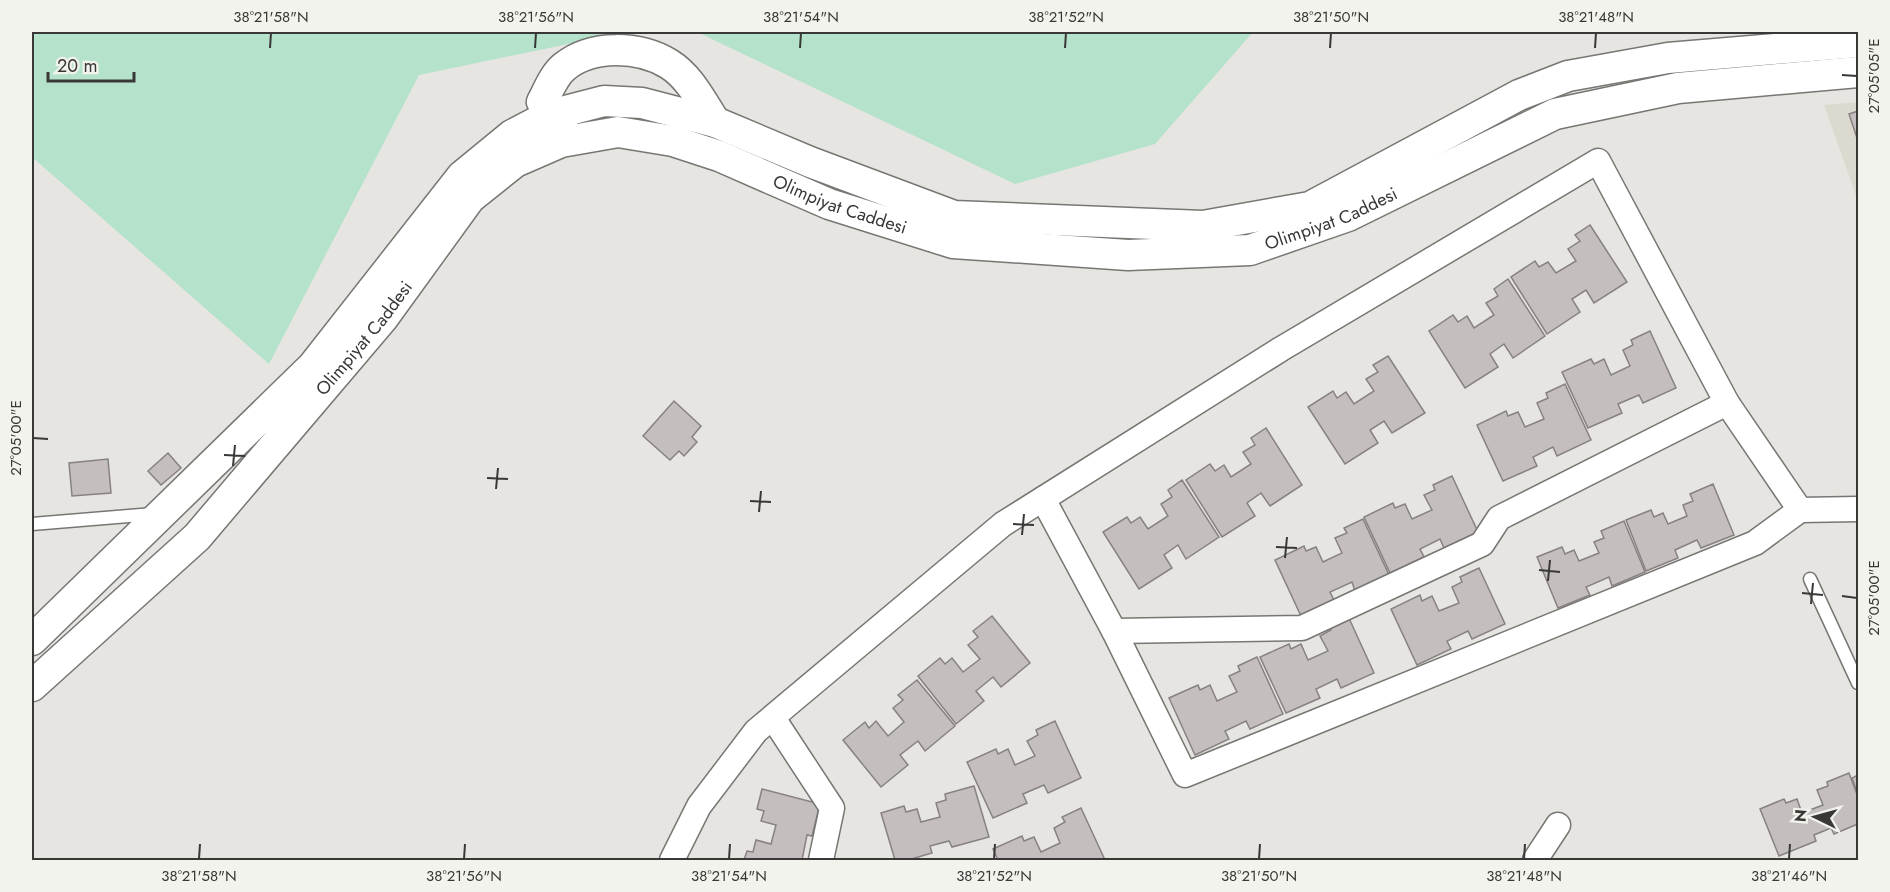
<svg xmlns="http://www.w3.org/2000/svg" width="1890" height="892" font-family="Jost,sans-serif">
	<rect width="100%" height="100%" fill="#e6e5e1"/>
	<polygon fill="#dcd9ce" points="1858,102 1858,201 1824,105"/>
	<g fill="#b4e2cb">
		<polygon points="32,32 626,32 419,75 269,364 32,157"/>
		<polygon points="697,32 1253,32 1155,144 1015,184"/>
	</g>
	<g fill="#c4bfbe" stroke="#878281" stroke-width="1.5">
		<polygon points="1858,111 1858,141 1849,114"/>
		<polygon points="1590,225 1627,282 1594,303 1586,290 1572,299 1580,312 1547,334 1511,277 1535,261 1539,267 1548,262 1556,273 1576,261 1568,249 1580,241 1575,235"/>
		<polygon points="1508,279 1545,336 1513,358 1504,344 1490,354 1498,367 1465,388 1429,331 1453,315 1458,322 1467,316 1474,328 1494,315 1486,303 1498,296 1494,289"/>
		<polygon points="1650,331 1676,388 1643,403 1639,395 1618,404 1622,413 1588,428 1562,372 1591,359 1594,364 1604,359 1611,375 1630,366 1623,350 1633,345 1631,340"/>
		<polygon points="1388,356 1425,413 1392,433 1384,421 1370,430 1378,443 1345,464 1308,407 1333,391 1337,398 1346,392 1354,404 1374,391 1366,379 1378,372 1373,365"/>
		<polygon points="1565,384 1591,440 1557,456 1553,447 1533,457 1537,466 1503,481 1477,425 1506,411 1508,416 1518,412 1525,427 1544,419 1537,403 1548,398 1546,393"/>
		<polygon points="674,401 701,426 692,437 697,442 684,456 679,451 670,460 643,436"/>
		<polygon points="1266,428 1302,485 1270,506 1261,493 1247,503 1255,516 1222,537 1186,480 1210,464 1215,471 1224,465 1231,477 1251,464 1243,452 1255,445 1251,438"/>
		<polygon points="168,453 181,468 161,485 148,471"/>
		<polygon points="108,459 111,493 72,496 69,463"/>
		<polygon points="1452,476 1478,532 1444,548 1440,539 1420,549 1424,557 1390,573 1364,517 1393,503 1395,508 1405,504 1412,519 1432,510 1424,495 1435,490 1433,485"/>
		<polygon points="1182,480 1219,537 1186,559 1178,545 1164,555 1172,568 1139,589 1103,532 1127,517 1131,523 1140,517 1148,529 1168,516 1161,504 1172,497 1168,490"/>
		<polygon points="1713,484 1734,535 1701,548 1697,540 1675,550 1678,558 1646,571 1626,520 1651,510 1654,517 1663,513 1668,524 1687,516 1683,505 1693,501 1690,494"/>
		<polygon points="1363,519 1389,575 1355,591 1352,582 1330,592 1334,600 1301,616 1275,560 1304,546 1306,551 1316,547 1323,562 1342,553 1335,538 1347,533 1344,528"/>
		<polygon points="1624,521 1645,572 1612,586 1609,577 1586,587 1590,595 1558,608 1537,557 1562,547 1565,554 1574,550 1579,561 1599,553 1594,542 1604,538 1601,531"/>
		<polygon points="1479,568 1505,624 1472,639 1468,631 1447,641 1451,649 1417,665 1391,609 1420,595 1422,601 1432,596 1439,611 1459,603 1452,587 1462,582 1460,577"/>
		<polygon points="992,616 1030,663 1001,687 993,677 976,691 984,701 956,724 918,676 940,658 945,664 952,658 963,672 980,659 968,645 978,637 973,631"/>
		<polygon points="1348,616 1374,673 1341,688 1337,679 1316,689 1320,698 1286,713 1260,657 1289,644 1291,649 1301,644 1308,660 1328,651 1320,636 1331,630 1329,625"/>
		<polygon points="1257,657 1283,714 1250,729 1246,721 1225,731 1229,739 1195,755 1169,698 1198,685 1200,690 1210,685 1217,701 1237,692 1229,676 1240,671 1238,666"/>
		<polygon points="917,680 955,726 925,751 918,741 900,755 908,765 881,787 843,740 865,722 869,728 876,721 888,736 904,722 893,708 903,700 898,695"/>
		<polygon points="1055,721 1081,778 1048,793 1044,785 1023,794 1027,803 993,818 967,762 996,749 998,754 1008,749 1015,765 1035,756 1027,741 1038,735 1036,730"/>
		<polygon points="1849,773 1858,797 1858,824 1834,834 1831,828 1814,835 1816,841 1779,856 1760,809 1784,799 1786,803 1797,799 1802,813 1823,805 1817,790 1828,786 1827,782"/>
		<polygon points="1858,775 1858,795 1852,778"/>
		<polygon points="974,786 989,837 952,847 949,841 930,846 932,853 908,860 895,860 881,813 904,806 906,812 917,809 921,822 940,817 936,803 946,800 945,794"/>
		<polygon points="762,789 820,804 812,836 807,835 802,860 744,860 747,851 753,852 756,840 771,844 776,825 761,821 764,811 757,809"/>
		<polygon points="1081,808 1105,860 998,860 993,849 1022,836 1024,841 1034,837 1041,852 1060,843 1054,828 1065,822 1062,817"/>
	</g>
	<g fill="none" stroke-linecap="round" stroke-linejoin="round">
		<defs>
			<g id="service">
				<polyline points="32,524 153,514"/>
				<polyline points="1810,579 1858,683"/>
			</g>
			<g id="minor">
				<polyline points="1043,499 1114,631 1185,775 1755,543 1800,510"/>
				<polyline points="1114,631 1302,628 1482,544 1499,518 1727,403"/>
				<polyline points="773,718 832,808 821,860"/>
				<polyline points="672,860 699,806 756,731 1003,524 1281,349 1598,161 1727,403 1800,510 1858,509"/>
				<polyline points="1535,860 1558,825"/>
			</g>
			<g id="tertiary">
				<path d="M 562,124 L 554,120 L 542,102 C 548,91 554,75 564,67 C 592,44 639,46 669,64 C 690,77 702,102 715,122"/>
				<polyline points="32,640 313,366 462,176 512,135 550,115 604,101 642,103 715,122 810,162 954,216 1203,226 1310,207 1519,95 1568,76 1668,58 1858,42"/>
				<path id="s1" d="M 32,686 L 197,537 L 383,318 L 470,198 L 515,162 L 561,142 L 618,132 L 673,141 L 719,156 L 829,204 L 953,243 L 1128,255 L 1250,250 L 1348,216 L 1555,114 L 1678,88 L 1858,72"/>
			</g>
		</defs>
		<use href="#service" stroke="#777672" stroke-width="15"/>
		<use href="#minor" stroke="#777672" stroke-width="27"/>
		<use href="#tertiary" stroke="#777672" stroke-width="33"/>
		<use href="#service" stroke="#fff" stroke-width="12"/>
		<use href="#minor" stroke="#fff" stroke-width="24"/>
		<use href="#tertiary" stroke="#fff" stroke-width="30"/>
	</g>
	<path fill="none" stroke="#393837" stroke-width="2" d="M 270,48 L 271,33M 535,48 L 536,33M 800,48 L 801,33M 1065,48 L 1066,33M 1330,48 L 1331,33M 1595,48 L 1596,33M 1842,75 L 1857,76M 33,438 L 48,439M 224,455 L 245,456M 233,466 L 235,445M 487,478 L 508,479M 496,489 L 498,468M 750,501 L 771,502M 759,512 L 761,491M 1013,524 L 1034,525M 1022,535 L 1024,514M 1276,547 L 1297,548M 1285,558 L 1287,537M 1539,570 L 1560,572M 1548,581 L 1550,560M 1802,593 L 1823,595M 1842,596 L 1857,598M 1811,604 L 1813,583M 199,859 L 200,844M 464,859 L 465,844M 729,859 L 730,844M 994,859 L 995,844M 1259,859 L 1260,844M 1524,859 L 1525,844M 1789,859 L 1790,844"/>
	<g text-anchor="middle" stroke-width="4.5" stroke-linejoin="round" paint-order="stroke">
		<g font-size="18" fill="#393837" stroke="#f3f3ee">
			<text dy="6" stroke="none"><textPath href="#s1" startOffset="1058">Olimpiyat Caddesi</textPath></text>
			<text dy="6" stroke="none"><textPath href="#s1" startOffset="1562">Olimpiyat Caddesi</textPath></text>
			<text dy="6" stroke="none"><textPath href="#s1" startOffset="482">Olimpiyat Caddesi</textPath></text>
		</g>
	</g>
	<rect width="1890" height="892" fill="none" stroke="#f3f3ee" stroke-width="66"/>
	<g transform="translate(1815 817) rotate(275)" stroke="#f3f3ee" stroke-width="4.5" paint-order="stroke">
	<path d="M0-4.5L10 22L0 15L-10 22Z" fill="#393837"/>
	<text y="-9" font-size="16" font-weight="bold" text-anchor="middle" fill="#393837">N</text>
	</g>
	<path d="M48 72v9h86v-9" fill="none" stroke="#393837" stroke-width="3"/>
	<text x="57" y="72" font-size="18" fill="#393837" stroke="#f3f3ee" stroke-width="4.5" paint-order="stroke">20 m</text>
	<rect x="33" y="33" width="1824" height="826" fill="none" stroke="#393837" stroke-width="2"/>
	<g font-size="15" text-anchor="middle" fill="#393837">
		<text x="271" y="22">38°21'58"N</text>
		<text x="536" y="22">38°21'56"N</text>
		<text x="801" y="22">38°21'54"N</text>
		<text x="1066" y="22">38°21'52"N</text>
		<text x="1331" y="22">38°21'50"N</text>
		<text x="1596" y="22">38°21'48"N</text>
		<text transform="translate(1874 76) rotate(-90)" y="5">27°05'05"E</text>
		<text transform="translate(16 438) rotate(-90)" y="5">27°05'00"E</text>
		<text transform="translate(1874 598) rotate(-90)" y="5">27°05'00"E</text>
		<text x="199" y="881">38°21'58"N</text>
		<text x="464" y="881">38°21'56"N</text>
		<text x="729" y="881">38°21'54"N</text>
		<text x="994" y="881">38°21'52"N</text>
		<text x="1259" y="881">38°21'50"N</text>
		<text x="1524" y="881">38°21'48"N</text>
		<text x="1789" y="881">38°21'46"N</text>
	</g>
</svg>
